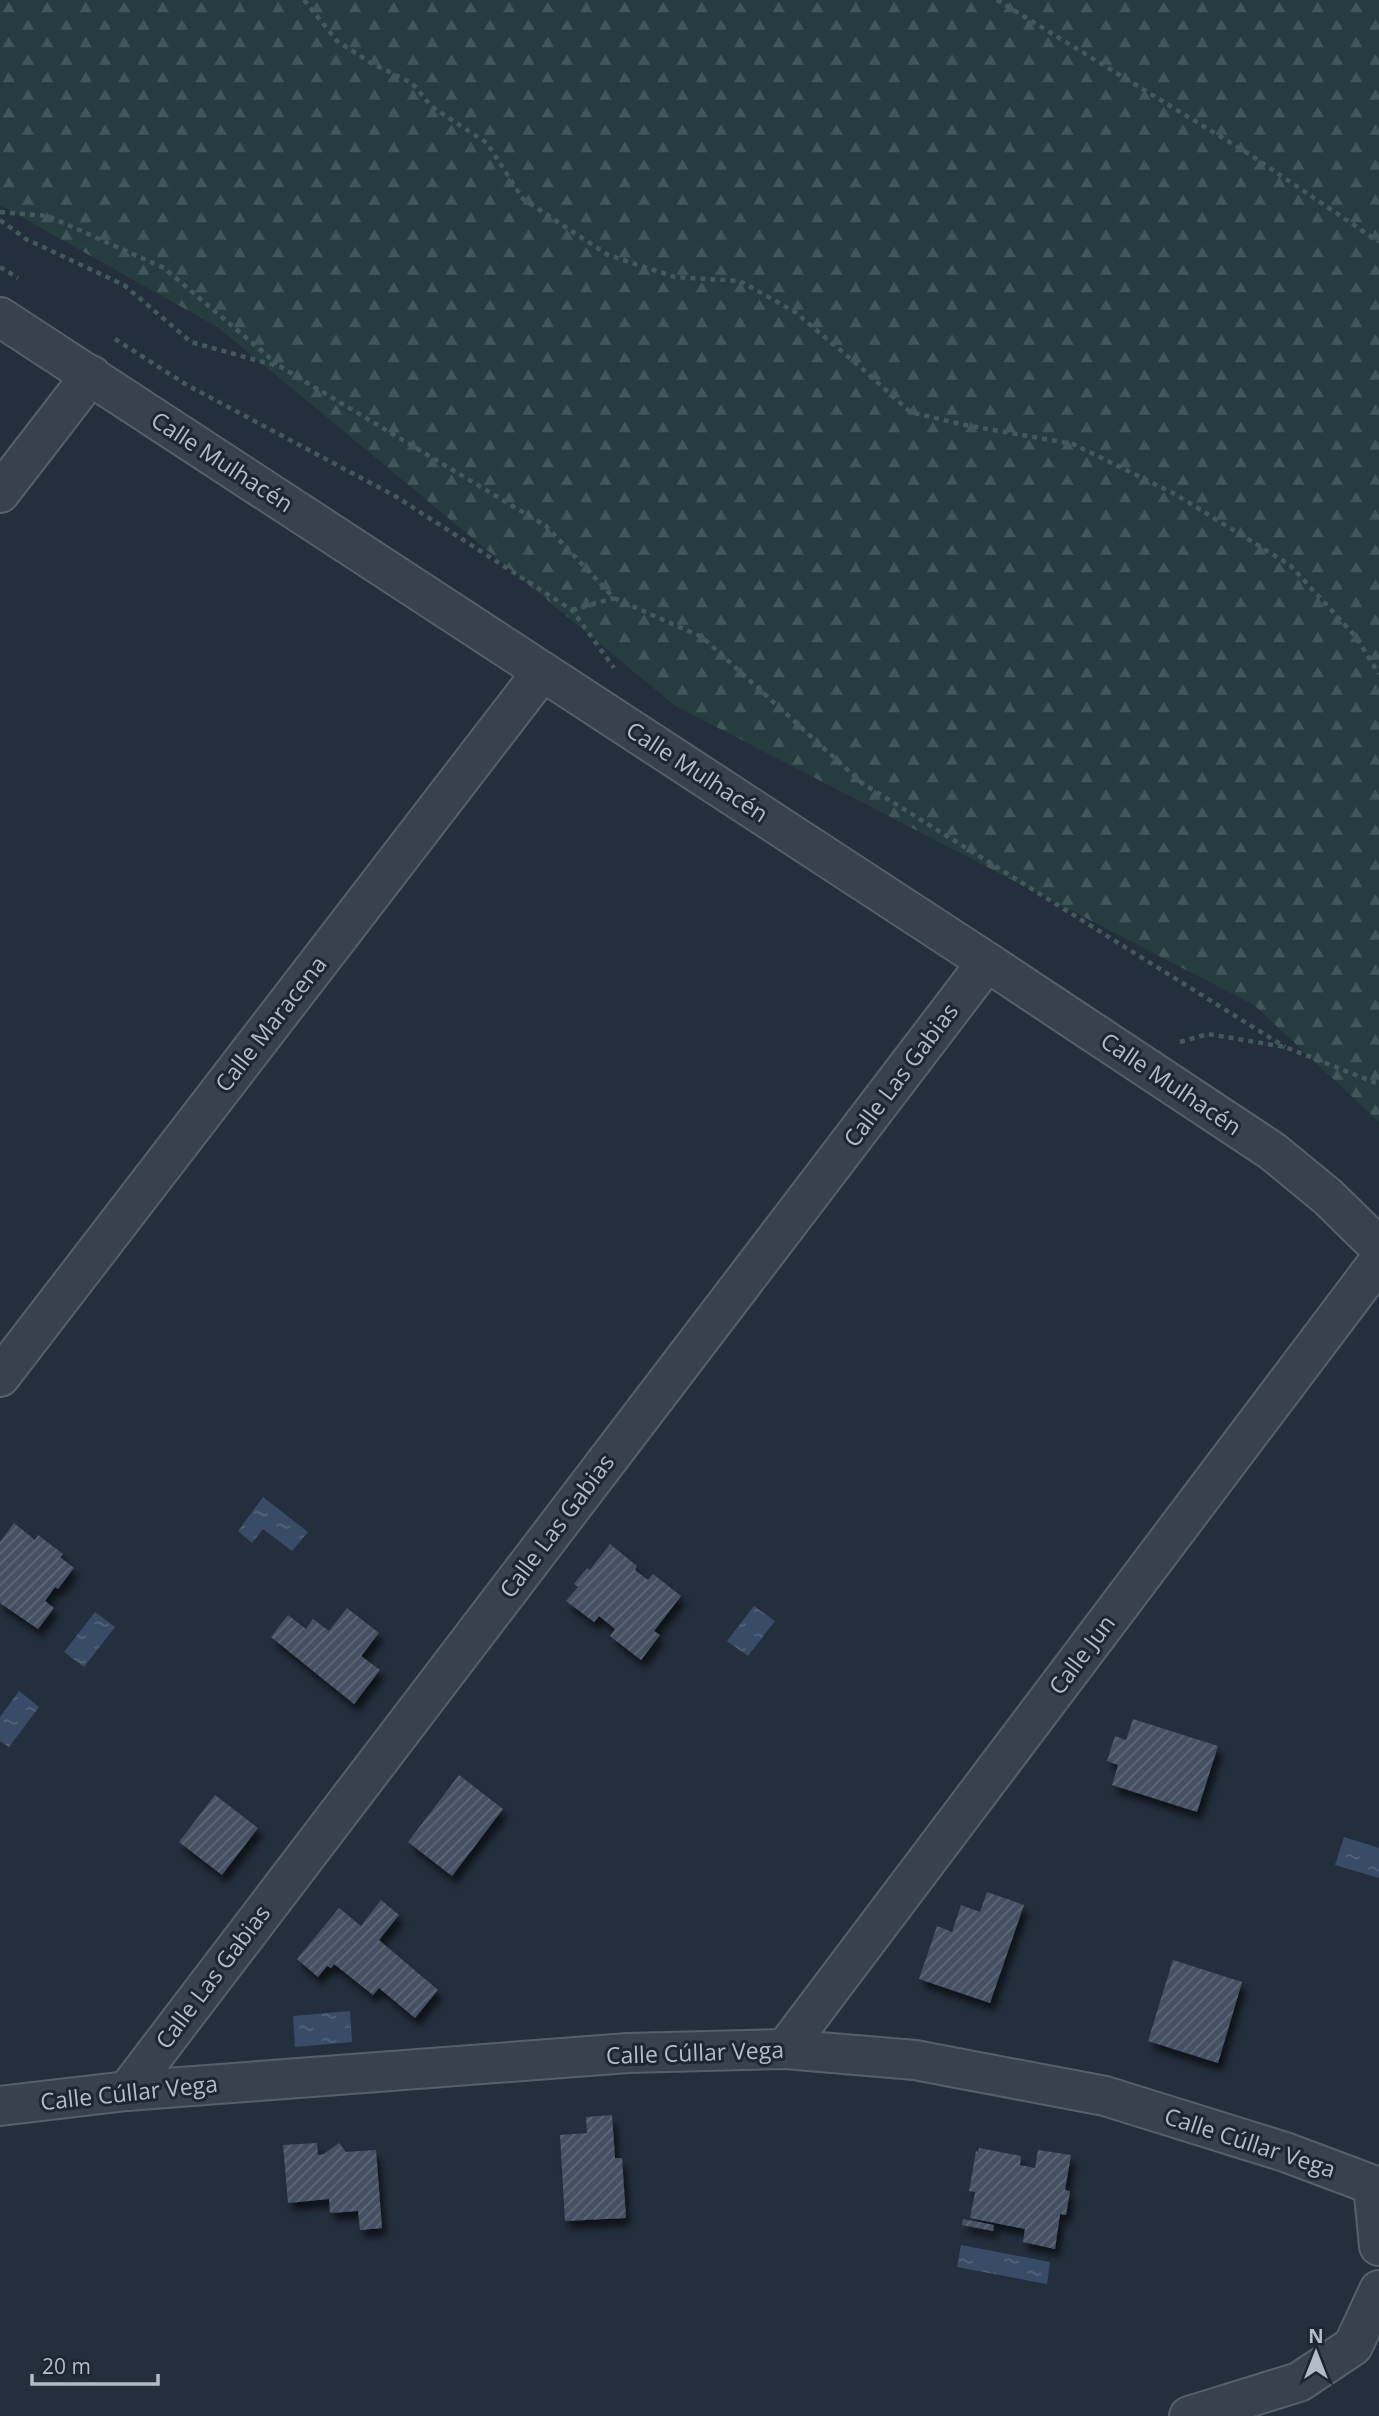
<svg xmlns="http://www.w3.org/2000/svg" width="1379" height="2416" font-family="'Open Sans',sans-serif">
	<defs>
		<pattern id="forest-firs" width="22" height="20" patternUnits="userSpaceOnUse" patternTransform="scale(1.75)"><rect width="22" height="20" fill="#263c3f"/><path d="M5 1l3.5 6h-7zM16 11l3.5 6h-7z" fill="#435659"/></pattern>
		<pattern id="water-ripples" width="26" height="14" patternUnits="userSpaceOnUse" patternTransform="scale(1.75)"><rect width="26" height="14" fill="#394c67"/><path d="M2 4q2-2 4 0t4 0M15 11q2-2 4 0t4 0" fill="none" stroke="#53647b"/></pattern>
		<pattern id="building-hatch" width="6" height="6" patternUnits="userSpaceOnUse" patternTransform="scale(1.75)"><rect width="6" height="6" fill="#455162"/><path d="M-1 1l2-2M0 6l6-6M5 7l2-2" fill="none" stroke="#5d6877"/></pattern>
		<filter id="shadow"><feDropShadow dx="4.5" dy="8" stdDeviation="3.5" flood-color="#0009"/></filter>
	</defs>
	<rect width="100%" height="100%" fill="#242f3e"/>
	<polygon fill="url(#forest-firs)" points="0,0 1379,0 1379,1122 1254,1005 674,705 219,328 0,205"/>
	<g fill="url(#water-ripples)">
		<polygon points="263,1497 308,1532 292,1551 263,1529 252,1543 238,1531"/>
		<polygon points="754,1606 775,1621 748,1656 727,1641"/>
		<polygon points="95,1612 115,1627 84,1667 64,1652"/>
		<polygon points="19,1691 39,1707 9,1747 0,1741 0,1717"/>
		<polygon points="1344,1837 1379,1848 1379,1878 1335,1865"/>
		<polygon points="350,2011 352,2042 295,2047 293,2016"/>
		<polygon points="961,2245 1050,2262 1047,2284 957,2267"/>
	</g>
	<g fill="url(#building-hatch)" filter="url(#shadow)">
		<polygon points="14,1523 35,1540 38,1535 63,1554 60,1557 74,1568 58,1589 55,1587 45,1601 54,1608 38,1629 0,1603 0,1542"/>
		<polygon points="610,1544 637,1566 635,1570 648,1580 653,1574 681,1596 654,1631 660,1635 641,1660 610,1636 615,1629 599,1616 594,1622 566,1601 578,1587 574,1584 587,1568 590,1570"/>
		<polygon points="347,1608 379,1633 361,1656 380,1670 354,1704 271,1637 288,1615 306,1629 313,1619 329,1631"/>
		<polygon points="1133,1719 1218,1746 1197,1812 1112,1785 1118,1765 1107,1761 1115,1736 1126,1740"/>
		<polygon points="459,1775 503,1809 452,1876 408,1842"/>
		<polygon points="215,1795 258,1828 222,1875 179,1842"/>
		<polygon points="987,1892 1024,1905 990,2003 919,1979 937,1926 952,1932 961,1905 980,1912"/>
		<polygon points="381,1900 399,1915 379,1940 438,1990 415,2018 379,1988 373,1995 334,1964 331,1968 327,1966 318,1977 297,1959 339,1908 361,1926"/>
		<polygon points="1173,1960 1242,1982 1218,2063 1148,2041"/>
		<polygon points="612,2115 615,2158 622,2158 626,2218 565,2221 560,2135 587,2133 586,2117"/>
		<polygon points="317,2143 318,2155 324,2154 339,2143 346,2152 376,2150 382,2228 360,2230 358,2211 330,2213 329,2199 288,2203 283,2145"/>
		<polygon points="979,2148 1021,2156 1020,2165 1035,2168 1038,2150 1071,2155 1065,2190 1070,2191 1066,2215 1060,2214 1055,2249 1023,2242 1025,2229 970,2218 975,2192 969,2191 976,2151 978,2152"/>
		<polygon points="963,2219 994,2225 993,2231 962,2225"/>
	</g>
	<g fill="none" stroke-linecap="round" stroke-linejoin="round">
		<defs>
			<g id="minor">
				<polyline points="0,317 987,962 1272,1151 1328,1197 1379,1247"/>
				<polyline points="0,493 91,375"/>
				<polyline points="0,1377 542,672"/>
				<polyline points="785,2049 1379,1261"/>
				<polyline points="127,2091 987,962"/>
				<polyline points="0,2106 127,2091 628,2053 785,2049 915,2060 1105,2096 1285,2152 1373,2185"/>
				<polyline points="1373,2185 1379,2246"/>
				<polyline points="1189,2416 1299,2382 1353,2346 1379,2290"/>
			</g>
		</defs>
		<use href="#minor" stroke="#565f6c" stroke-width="42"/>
		<g stroke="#44595c" stroke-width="4.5" stroke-dasharray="5 5" stroke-linecap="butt">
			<polyline points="304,0 337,41 371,63 412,83 432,107 487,143 523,199 608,255 675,277 740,281 795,312 865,371 910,412 965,425 1073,444 1175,494 1290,565 1356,637 1379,674"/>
			<polyline points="997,0 1249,154 1379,242"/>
			<polyline points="0,212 48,216 164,268 277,364"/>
			<polyline points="0,220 26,239 124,285 191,342 281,367 546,526 614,598 702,637 862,783 1285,1047"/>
			<polyline points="0,267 18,278"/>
			<polyline points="115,339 187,385 395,496 572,610 614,668"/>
			<polyline points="572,610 614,598"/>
			<polyline points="1180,1042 1208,1034 1285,1047 1379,1084"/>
		</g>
		<use href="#minor" stroke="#38414e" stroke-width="38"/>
	</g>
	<g text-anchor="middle" stroke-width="6" stroke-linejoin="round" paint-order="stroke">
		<g font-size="23" fill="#b4bcc9" stroke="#1d2633">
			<text transform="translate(222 462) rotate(33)" y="8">Calle Mulhacén</text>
			<text transform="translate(697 772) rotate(33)" y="8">Calle Mulhacén</text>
			<text transform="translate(271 1024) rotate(-52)" y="8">Calle Maracena</text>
			<text transform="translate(901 1075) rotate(-53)" y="8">Calle Las Gabias</text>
			<text transform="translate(1171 1084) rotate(34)" y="8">Calle Mulhacén</text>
			<text transform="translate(557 1526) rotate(-53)" y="8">Calle Las Gabias</text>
			<text transform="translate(1082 1655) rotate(-53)" y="8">Calle Jun</text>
			<text transform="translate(213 1977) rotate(-53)" y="8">Calle Las Gabias</text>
			<text transform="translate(695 2053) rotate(-2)" y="8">Calle Cúllar Vega</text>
			<text transform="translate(129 2093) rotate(-6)" y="8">Calle Cúllar Vega</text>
			<text transform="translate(1250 2143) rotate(18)" y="8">Calle Cúllar Vega</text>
		</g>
	</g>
	<g transform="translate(1316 2353)" stroke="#1d2633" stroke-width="5" paint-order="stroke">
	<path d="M0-5L12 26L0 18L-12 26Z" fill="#b4bcc9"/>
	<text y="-10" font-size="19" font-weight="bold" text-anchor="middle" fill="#b4bcc9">N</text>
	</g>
	<path d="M32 2374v10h126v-10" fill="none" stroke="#b4bcc9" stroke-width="3.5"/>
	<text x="42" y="2374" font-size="21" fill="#b4bcc9" stroke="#1d2633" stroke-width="5" paint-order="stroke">20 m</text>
</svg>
